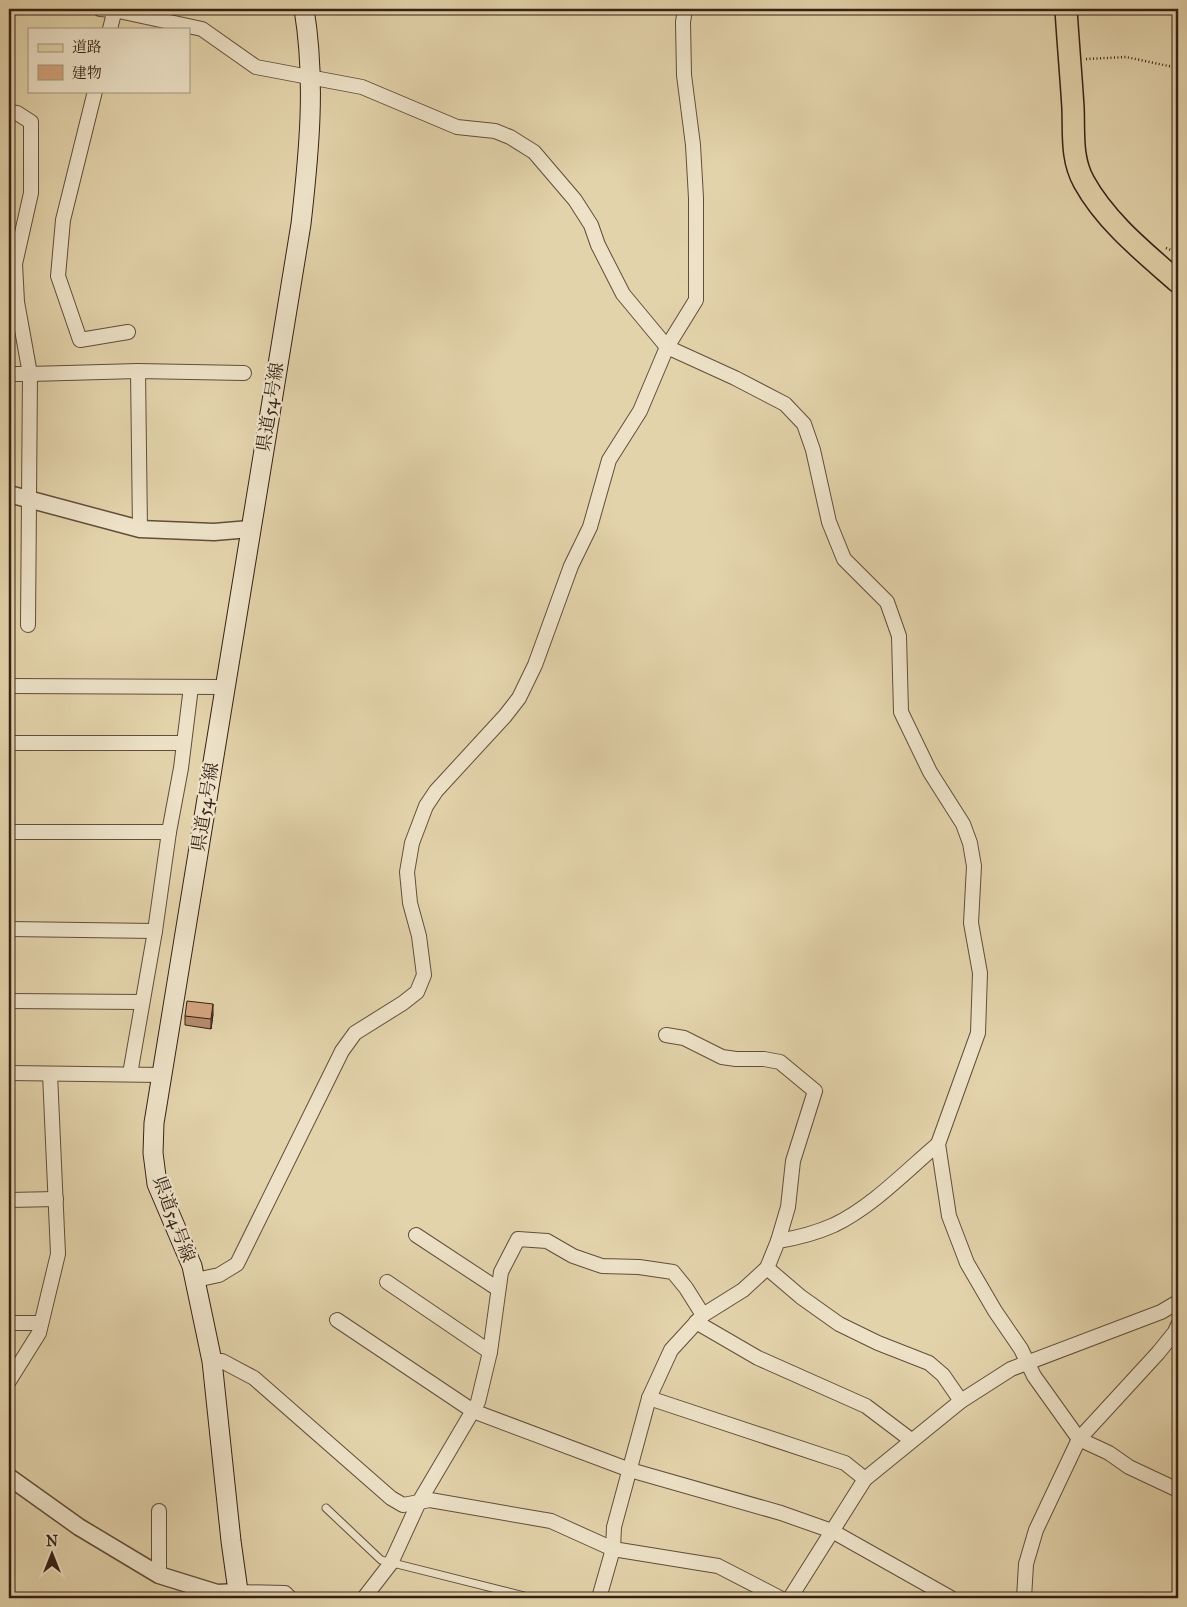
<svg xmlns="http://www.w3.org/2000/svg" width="1187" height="1607" font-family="'IM FELL Great Primer','Noto Serif JP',serif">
	<rect width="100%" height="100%" fill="#e3d3ab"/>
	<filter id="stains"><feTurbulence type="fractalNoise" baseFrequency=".004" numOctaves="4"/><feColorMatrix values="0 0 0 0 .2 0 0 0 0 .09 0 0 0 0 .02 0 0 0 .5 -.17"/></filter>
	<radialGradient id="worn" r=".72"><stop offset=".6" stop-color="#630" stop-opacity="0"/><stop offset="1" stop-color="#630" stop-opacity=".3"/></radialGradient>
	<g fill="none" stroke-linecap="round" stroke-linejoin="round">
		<defs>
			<polyline id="service" points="326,1508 381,1560 532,1598"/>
			<g id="minor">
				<polyline points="100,9 114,10 202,29 256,67 362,87 457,127 495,131 510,137 534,152 575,200 591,225 598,245 623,294 667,347 735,378 785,404 804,424 813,450 829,522 844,559 887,602 899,636 901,712 930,772 963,824 970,843 974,866 971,923 980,973 978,1033 938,1144 949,1216 967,1263 995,1311 1021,1349 1034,1376 1079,1439 1109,1453 1129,1467 1178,1490"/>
				<polyline points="110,29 115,9"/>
				<polyline points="95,91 63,220 58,276 80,340 128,332"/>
				<polyline points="9,112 17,113 31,122 31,193 15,264 17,302 30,374 138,371 244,373"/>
				<polyline points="138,371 140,529"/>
				<polyline points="9,374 30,374 28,625"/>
				<polyline points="9,686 224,687"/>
				<polyline points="9,743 183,743"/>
				<polyline points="9,832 169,832"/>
				<polyline points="9,929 155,931"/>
				<polyline points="9,1001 141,1002"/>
				<polyline points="666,1035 684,1038 722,1057 736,1059 764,1059 780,1062 815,1091 793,1161 788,1207 778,1241"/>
				<polyline points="9,1073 162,1075"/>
				<polyline points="130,1074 155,931 169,832 181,768 191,687"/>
				<polyline points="9,1200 56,1199"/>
				<polyline points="416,1235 498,1289"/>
				<polyline points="767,1268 801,1297 839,1324 878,1343 929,1363 943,1375 961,1401"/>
				<polyline points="196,1280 219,1275 237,1264 342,1051 355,1033 403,1003 417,992 424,975 419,936 410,903 407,872 412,843 426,806 436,791 505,716 519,698 535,665 571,566 590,527 609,460 640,411 667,347 696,300 696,198 693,145 684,75 683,22 685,9"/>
				<polyline points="387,1282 490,1352"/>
				<polyline points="337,1320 473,1411 630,1470 781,1513 832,1531 951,1598"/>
				<polyline points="696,1322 758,1358 866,1406 911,1440"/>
				<polyline points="9,1323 41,1323"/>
				<polyline points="212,1361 222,1361 254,1378 391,1498 403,1505 430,1500 551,1521 613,1549 718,1566 780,1598"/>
				<polyline points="9,1381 39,1333 58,1254 50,1074"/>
				<polyline points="649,1398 845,1463 865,1479"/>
				<polyline points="159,1511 159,1575"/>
				<polyline points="238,1592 285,1593 290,1598"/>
				<path d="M 364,1598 L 391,1563 L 419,1502 L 478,1402 L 490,1352 L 501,1272 L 518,1239 L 547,1241 L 573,1256 L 602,1266 L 639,1267 L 673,1272 L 686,1288 L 703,1315 L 743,1290 L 767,1268 L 778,1241 C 797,1238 816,1233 834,1225 C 873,1206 905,1172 938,1144"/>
				<polyline points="599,1598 613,1549 614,1527 649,1398 671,1350 703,1315"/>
				<polyline points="790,1598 865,1479 961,1401 1011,1369 1161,1312 1178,1302"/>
				<polyline points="1024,1598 1026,1564 1036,1530 1079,1439 1158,1353 1175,1332 1178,1325"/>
			</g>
			<g id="tertiary">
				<polyline points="9,494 140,529 214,532 250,529"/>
				<polyline points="9,1477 79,1527 159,1575 217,1593 238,1592"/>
			</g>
			<path id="secondary" d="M 239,1598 L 231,1541 L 212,1361 L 192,1266 L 157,1184 L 153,1153 L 154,1123 L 301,224 C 309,153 316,81 304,9"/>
			<path id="primary" d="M 1066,9 C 1068,42 1071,75 1073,108 C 1074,133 1071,159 1084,182 C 1106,222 1145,253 1178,282"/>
		</defs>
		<use href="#service" stroke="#614e3b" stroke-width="9"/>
		<use href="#minor" stroke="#614e3b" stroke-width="16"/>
		<use href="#tertiary" stroke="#614e3b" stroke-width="19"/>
		<use href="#secondary" stroke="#362116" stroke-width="21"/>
		<use href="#primary" stroke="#362116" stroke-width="24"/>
		<g stroke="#362116" stroke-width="2.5" stroke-dasharray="1 2.5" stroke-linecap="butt">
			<polyline points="1086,59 1126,57 1178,68"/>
			<polyline points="1166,248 1178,253"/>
		</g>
		<use href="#service" stroke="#ede2c8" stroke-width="7"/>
		<use href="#minor" stroke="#ede2c8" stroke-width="14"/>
		<use href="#tertiary" stroke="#ede2c8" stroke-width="16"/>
		<use href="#secondary" stroke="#ede2c8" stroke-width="19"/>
		<use href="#primary" stroke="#e3d3ab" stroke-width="21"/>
	</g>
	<polygon fill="#b58c6c" stroke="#362116" points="213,1014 211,1029 185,1025 185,1016"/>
	<polygon fill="#947258" stroke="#362116" points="213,1004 213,1014 211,1029 211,1019"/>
	<polygon fill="#d3a37d" stroke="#362116" points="187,1001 213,1004 211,1019 185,1016"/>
	<g text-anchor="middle" stroke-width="4.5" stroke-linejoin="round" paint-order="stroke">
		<g font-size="18" fill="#362116" stroke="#ede2c8">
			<text transform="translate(270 407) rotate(-81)" y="6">県道54号線</text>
			<text transform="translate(205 807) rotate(-81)" y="6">県道54号線</text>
			<text transform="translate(174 1219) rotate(70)" y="6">県道54号線</text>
		</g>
	</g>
	<rect width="1187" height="1607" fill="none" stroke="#e3d3ab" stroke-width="30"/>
	<rect x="10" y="10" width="1167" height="1587" fill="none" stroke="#362116" stroke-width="2.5"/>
	<rect x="15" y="15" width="1157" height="1577" fill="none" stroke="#362116"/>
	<rect x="28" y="28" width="162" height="65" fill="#ede2c8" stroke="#a49581"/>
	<rect x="38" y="44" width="25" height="8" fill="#e3d3ab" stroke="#a49581"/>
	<text x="72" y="52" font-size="15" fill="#362116">道路</text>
	<rect x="38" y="65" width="25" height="15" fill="#d3a37d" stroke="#a49581"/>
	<text x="72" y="78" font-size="15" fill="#362116">建物</text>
	<g transform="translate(52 1554)" stroke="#ede2c8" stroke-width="4" paint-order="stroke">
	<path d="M0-4L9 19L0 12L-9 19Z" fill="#362116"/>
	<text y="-8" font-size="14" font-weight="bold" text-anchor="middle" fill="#362116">N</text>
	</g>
	<rect width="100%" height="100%" filter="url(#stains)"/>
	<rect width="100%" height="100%" fill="url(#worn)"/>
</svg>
